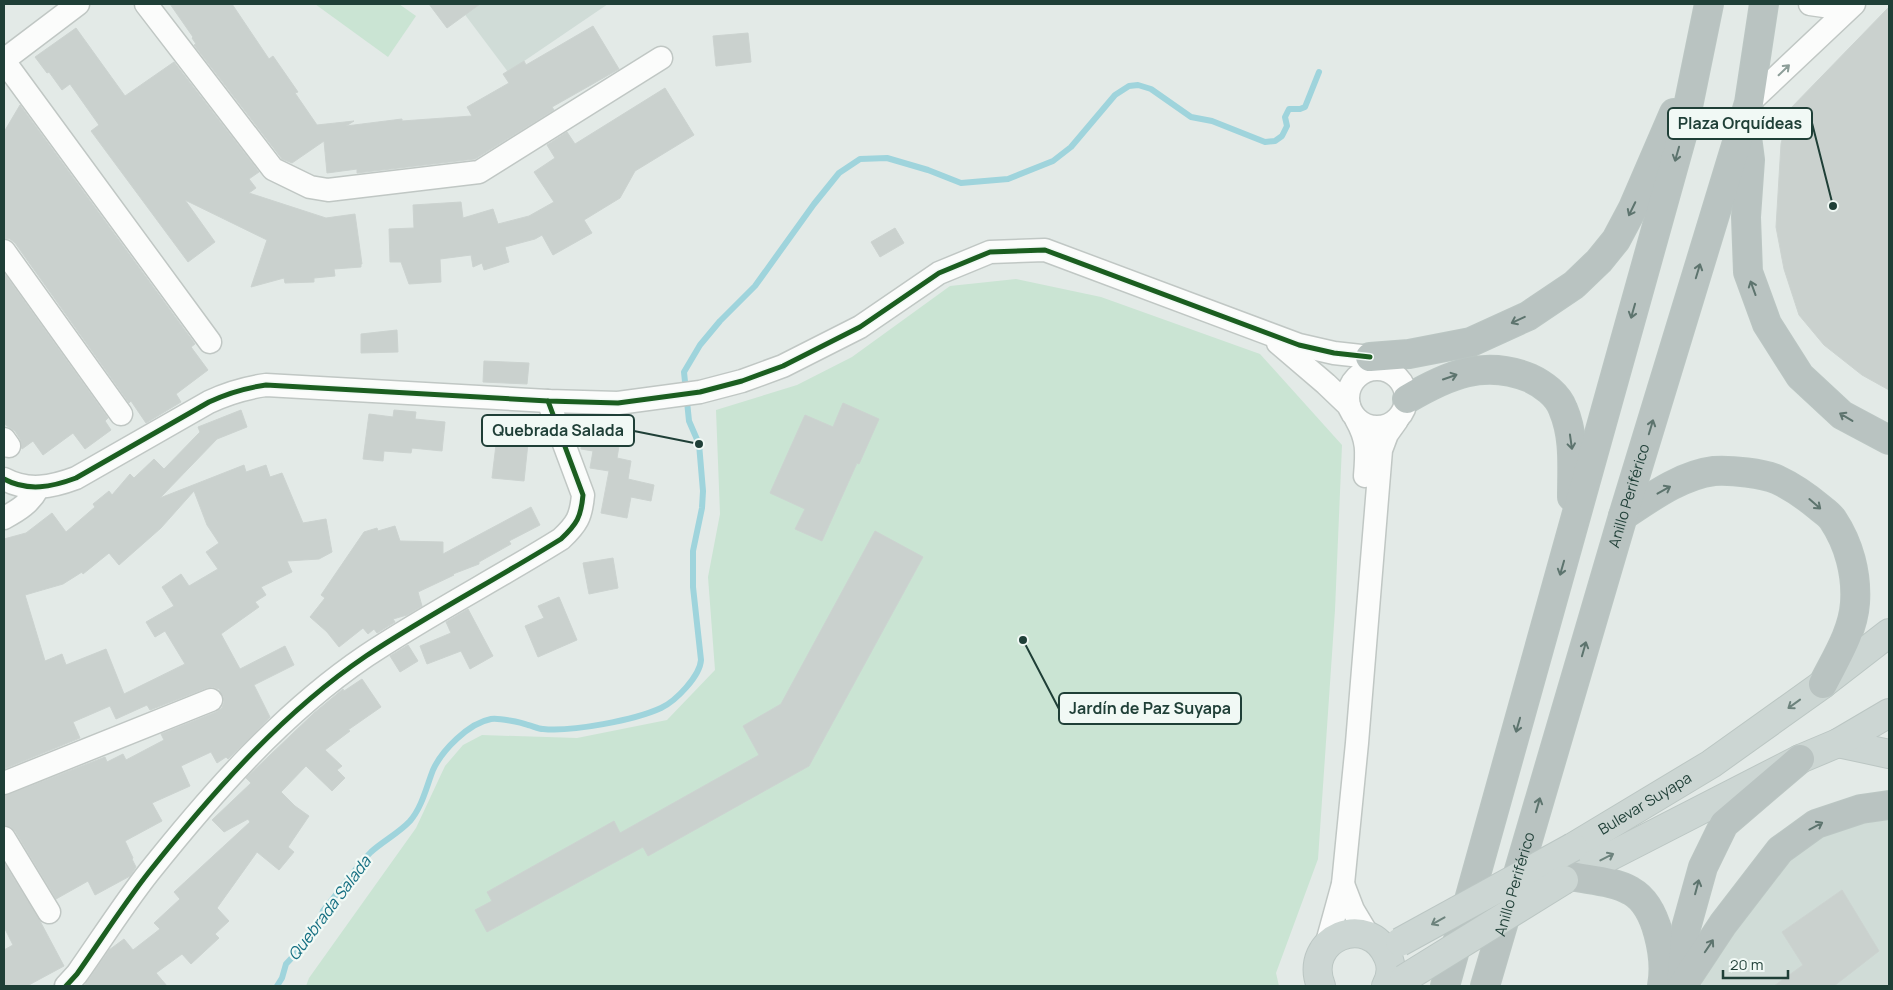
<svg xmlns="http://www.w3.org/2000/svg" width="1893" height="990" font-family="Manrope,sans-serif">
	<rect width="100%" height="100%" fill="#e3eae7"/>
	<g fill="#d0dcd7">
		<polygon points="457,4 608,4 508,72"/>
		<polygon points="1889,819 1889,986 1701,986 1705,963 1794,852 1849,822"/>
	</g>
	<g fill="#cae4d3">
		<polygon points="315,4 399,4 416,16 388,57"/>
		<polygon points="1016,279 1101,297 1260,354 1342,445 1335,610 1318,859 1276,973 1279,986 306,986 309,978 416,828 445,766 463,745 482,735 577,738 667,720 715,670 708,577 720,514 716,410 797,385 852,357 950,286"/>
	</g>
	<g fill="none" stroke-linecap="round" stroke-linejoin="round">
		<path stroke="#9fd4dc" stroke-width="6" d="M 277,986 L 282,978 L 286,964 L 300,949 L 305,938 L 320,919 L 323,911 C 339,892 354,869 371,852 C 383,841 399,833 410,821 C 422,807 426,788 433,770 C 442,750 469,723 491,719 C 499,718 520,722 528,725 C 533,726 538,729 543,729 C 572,732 635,720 661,708 C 676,701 700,676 701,660 L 693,587 L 693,551 L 702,508 L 703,491 L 699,444 L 689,421 L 684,372 L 700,345 L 720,321 L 755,286 L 814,204 L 839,173 L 860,159 L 887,158 L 928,170 L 961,183 L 1008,179 L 1053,161 L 1071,147 L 1115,95 L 1129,86 L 1138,85 L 1151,89 L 1191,117 L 1212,121 L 1265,142 L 1275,141 L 1282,136 L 1287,126 L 1285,117 L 1289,109 L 1300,109 L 1305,107 L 1319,72"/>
	</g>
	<g fill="#cad1ce" stroke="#ccd3d0" fill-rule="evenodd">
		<polygon points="170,4 232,4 269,59 273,56 298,92 295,93 317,125 354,121 346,126 402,119 402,121 472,116 467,107 509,83 503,74 524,61 526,65 593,26 619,69 552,107 554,110 475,159 357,173 357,169 327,173 324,141 292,163 282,159 194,45 196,44 192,38 193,37"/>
		<polygon points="429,4 480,4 447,28"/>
		<polygon points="1889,7 1889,390 1862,375 1824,345 1799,315 1784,269 1776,227 1781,144 1789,110"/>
		<polygon points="76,28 125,96 174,62 259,172 249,179 256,188 249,193 326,218 355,214 362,264 361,264 361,267 334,269 335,276 314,278 314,282 285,283 284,278 251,287 267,240 185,200 215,242 188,262 91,131 99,125 70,84 62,90 49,72 47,73 35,57"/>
		<polygon points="748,33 751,62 716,66 713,36"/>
		<polygon points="665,88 694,135 635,171 620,198 584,220 592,233 553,255 542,235 535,239 505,247 509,262 484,270 482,263 473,267 471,255 440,259 441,282 409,284 401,262 390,262 389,229 414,228 413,205 461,202 463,218 493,209 498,224 529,216 554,202 534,172 555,158 547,145 567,132 575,144"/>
		<polygon points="20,105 195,344 191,347 208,370 176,394 181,402 146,423 131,401 129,403 15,243 10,239 4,238 4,132"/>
		<polygon points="895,228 904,243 880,257 871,242"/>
		<polygon points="4,273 108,418 105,421 111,430 85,449 73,433 43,455 33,441 22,449 20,439 15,431 4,424"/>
		<polygon points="397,330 398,352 361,353 361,334"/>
		<polygon points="484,361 529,363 527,384 483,382"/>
		<polygon points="843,403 879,419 859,464 857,463 822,541 795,529 805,509 770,493 805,415 833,427"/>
		<path d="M 241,410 L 247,427 L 217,439 L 160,498 L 244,465 L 246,472 L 266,465 L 270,477 L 282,473 L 303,523 L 326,519 L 332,552 L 319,559 L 287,561 L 292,572 L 261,587 L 266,595 L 255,602 L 259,607 L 221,634 L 240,669 L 285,646 L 294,665 L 254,685 L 270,717 L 228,759 L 226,757 L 217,763 L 211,752 L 181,766 L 190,786 L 152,803 L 162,821 L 125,841 L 133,858 L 132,859 L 136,867 L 130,876 L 95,895 L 88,881 L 56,899 L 15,831 L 11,827 L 4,825 L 4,796 L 105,757 L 107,762 L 123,754 L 126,760 L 164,740 L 161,734 L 216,712 L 222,708 L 224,702 L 223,696 L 219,689 L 212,687 L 207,688 L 150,710 L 147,705 L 116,719 L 110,706 L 73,722 L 80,738 L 4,769 L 4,539 L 26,533 L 52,513 L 66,532 L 95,507 L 93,504 L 109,491 L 112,495 L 130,474 L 134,478 L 154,459 L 164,469 L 200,432 L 198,427 ZM 194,491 L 207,525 L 219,543 L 206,552 L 218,569 L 189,586 L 181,574 L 162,587 L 174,606 L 146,622 L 155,637 L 165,631 L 185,664 L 124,694 L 106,649 L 66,665 L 62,654 L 45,661 L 25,595 L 63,584 L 82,572 L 83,574 L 109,553 L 119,565 L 161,528 Z"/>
		<polygon points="394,410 416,412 415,419 445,422 442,451 412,448 411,453 384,451 383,461 363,459 369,414 393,417"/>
		<polygon points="499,420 530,424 524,481 492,478"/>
		<polygon points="584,428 621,434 617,458 631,461 628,479 654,485 651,501 631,497 627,518 601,513 609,471 590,468 593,451 581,449"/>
		<polygon points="531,507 540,525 509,541 511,544 479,562 479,564 453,574 454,575 418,592 422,606 407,615 393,619 395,622 377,633 374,629 368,634 363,628 339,647 327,632 310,617 325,598 321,595 364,532 377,528 378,531 395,526 400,541 443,542 443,554"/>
		<polygon points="875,531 923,557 809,766 648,856 643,847 487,932 475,910 492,901 487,892 614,821 620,833 759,755 743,726 781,704"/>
		<polygon points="613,558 618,588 589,594 583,563"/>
		<polygon points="559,597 577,640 538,657 525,626 544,618 538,606"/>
		<polygon points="468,609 493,656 470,669 461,651 427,664 420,646 451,633 446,622"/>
		<polygon points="408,645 418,661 400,672 390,656"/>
		<polygon points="362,679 381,707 348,730 350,731 325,750 342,766 337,770 345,778 332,791 306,766 281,792 295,806 309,816 288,847 294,852 279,870 257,852 217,908 229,921 215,934 219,938 191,964 182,954 156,973 167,986 84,986 109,950 124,939 133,950 160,929 154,923 180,899 174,892 250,822 248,819 224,832 212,820 251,783 246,778 314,713 343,689 344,691"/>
		<polygon points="4,863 40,921 64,966 27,986 4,986 4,950 13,945 4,927"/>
		<polygon points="1842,890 1879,951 1834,986 1774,986 1803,965 1782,932"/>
	</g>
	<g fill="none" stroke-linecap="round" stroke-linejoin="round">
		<defs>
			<g id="minor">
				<polyline points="146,4 273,169 310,187 328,190 479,172 661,58"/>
				<polyline points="1810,4 1831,7 1853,4"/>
				<polyline points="4,60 78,4"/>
				<polyline points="4,61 210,342"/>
				<polyline points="1749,103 1854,4"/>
				<polyline points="4,251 121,414"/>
				<polyline points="1278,343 1326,384 1349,406"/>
				<circle cx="1377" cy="398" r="29"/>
				<path d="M 1356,419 C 1368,440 1367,452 1365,476"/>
				<polyline points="4,439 9,446"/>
				<path d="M 4,479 C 28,492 52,487 76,478 L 209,402 C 228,393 245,388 266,385 L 548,401 L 618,403 L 700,392 L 742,381 L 783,366 L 860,327 L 939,273 L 990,252 L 1045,250 L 1299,345 L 1334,353 L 1370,357"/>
				<path d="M 4,518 C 19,510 30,503 38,488"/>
				<polyline points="4,783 211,700"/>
				<polyline points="4,838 49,912"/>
				<polyline points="1343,884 1353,910 1368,935"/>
				<polyline points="1326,946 1343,884 1357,743 1381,450 1387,434 1397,420"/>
				<path d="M 66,986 L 77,974 C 101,940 123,905 149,872 C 212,793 282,713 366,656 C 429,614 497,579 561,539 C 577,524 581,517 583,495 L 548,401"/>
			</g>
			<g id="major">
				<polyline points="1838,743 1889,754"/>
				<path id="s1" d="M 1573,847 L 1711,764 L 1823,684 L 1889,633"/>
				<polyline points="1564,880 1800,759 1838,743 1889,713"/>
				<path d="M 1321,986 C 1302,938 1369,911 1388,957 C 1392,966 1391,977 1386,986"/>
			</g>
			<g id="highway">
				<polyline points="1746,129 1750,160 1746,217 1748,272 1767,324 1800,376 1842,415 1889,440"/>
				<polyline points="1370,357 1409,354 1471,342 1528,316 1574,285 1599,261 1616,240 1633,208 1674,113"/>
				<path d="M 1407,399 C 1448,375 1484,359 1530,378 C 1543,384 1558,395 1563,409 C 1575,437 1572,467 1572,497"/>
				<path d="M 1623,516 C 1650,498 1681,475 1714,471 C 1731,470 1763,473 1778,480 C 1793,487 1807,497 1819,507 C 1824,511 1830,515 1833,520 C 1849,544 1857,574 1855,603 C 1853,632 1836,658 1823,684"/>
				<path d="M 1571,876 C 1590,880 1614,881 1631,891 C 1658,906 1667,959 1662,986"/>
				<polyline points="1681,985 1686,928 1703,867 1724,824 1800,759"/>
				<polyline points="1445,986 1682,136 1709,4"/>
				<path id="s2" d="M 1485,986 L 1623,516 L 1749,103 L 1764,4"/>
				<polyline points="1682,986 1723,924 1780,850 1816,824 1861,809 1889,805"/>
			</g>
		</defs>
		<use href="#minor" stroke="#c0c7c4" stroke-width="25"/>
		<use href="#major" stroke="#bbc6c3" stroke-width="30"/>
		<use href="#highway" stroke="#bbc6c3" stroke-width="30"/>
		<use href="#minor" stroke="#fbfcfb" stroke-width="22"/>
		<use href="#major" stroke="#ccd6d3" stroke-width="28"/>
		<use href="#highway" stroke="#b9c3c1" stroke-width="28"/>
		<defs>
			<g id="major-bridge">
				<polyline points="1400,942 1573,847"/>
				<polyline points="1404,979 1564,880"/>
			</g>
		</defs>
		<use href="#major-bridge" stroke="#bbc6c3" stroke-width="30" stroke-linecap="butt"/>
		<use href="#major-bridge" stroke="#ccd6d3" stroke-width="28"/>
		<defs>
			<g id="cycleway">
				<path d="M 4,479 C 28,492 52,487 76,478 L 209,402 C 228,393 245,388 266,385 L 548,401 L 618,403 L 700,392 L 742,381 L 783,366 L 860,327 L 939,273 L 990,252 L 1045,250 L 1299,345 L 1334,353 L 1370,357"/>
				<path d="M 66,986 L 77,974 C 101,940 123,905 149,872 C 212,793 282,713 366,656 C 429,614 497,579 561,539 C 577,524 581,517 583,495 L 548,401"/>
			</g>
		</defs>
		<use href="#cycleway" stroke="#f1f9f5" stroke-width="8"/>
		<use href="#cycleway" stroke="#1b5e20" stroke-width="5"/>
	</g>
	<defs><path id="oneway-shaft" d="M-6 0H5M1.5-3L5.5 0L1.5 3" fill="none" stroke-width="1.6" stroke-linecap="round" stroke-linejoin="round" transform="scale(1.25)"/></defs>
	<use stroke="#8d9e99" href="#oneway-shaft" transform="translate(1784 70) rotate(-44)"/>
	<g stroke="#5d746e">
		<use href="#oneway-shaft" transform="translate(1677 154) rotate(106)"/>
		<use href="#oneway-shaft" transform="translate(1632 209) rotate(116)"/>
		<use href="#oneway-shaft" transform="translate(1698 271) rotate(-73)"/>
		<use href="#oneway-shaft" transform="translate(1753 288) rotate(-110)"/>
		<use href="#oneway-shaft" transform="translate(1633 311) rotate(106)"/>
		<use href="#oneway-shaft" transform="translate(1518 320) rotate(155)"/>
		<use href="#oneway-shaft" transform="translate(1450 377) rotate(-19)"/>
		<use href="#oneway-shaft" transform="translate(1846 417) rotate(-149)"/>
		<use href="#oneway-shaft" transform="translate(1651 427) rotate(-73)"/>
		<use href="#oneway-shaft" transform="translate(1571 442) rotate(82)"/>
		<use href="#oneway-shaft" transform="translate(1664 490) rotate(-29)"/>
		<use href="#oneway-shaft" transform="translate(1815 504) rotate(41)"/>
		<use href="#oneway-shaft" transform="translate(1562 568) rotate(106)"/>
		<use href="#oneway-shaft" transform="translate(1584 649) rotate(-74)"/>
		<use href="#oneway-shaft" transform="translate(1518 725) rotate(106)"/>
		<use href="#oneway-shaft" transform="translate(1538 805) rotate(-74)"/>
		<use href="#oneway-shaft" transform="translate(1816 826) rotate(-28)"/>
		<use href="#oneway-shaft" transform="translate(1697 887) rotate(-75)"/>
		<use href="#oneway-shaft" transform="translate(1709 946) rotate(-56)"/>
	</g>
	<g stroke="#6d837d">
		<use href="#oneway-shaft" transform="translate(1794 704) rotate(144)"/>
		<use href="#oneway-shaft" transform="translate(1607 857) rotate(-27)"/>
		<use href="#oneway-shaft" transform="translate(1438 921) rotate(151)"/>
	</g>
	<g text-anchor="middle" stroke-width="4.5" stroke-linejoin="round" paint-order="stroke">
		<g font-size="15" fill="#1f3f37" stroke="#f1f9f5">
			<text dy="5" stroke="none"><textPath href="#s2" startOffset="511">Anillo Periférico</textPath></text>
			<text dy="5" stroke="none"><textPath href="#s1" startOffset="84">Bulevar Suyapa</textPath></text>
			<text dy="5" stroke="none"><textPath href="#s2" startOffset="106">Anillo Periférico</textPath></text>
		</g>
		<g font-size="16" font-style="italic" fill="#136e81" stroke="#f1f9f5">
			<text transform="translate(329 908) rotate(-53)" y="6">Quebrada Salada</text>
		</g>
	</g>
	<path fill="none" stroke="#1f3f37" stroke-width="2" d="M1833 206L1812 123M699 444L634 431M1023 640L1059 709"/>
	<g fill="#1f3f37" stroke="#f1f9f5" stroke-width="2">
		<circle cx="1833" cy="206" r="5"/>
		<circle cx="699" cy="444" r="5"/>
		<circle cx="1023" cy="640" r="5"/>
	</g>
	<g fill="#f1f9f5" stroke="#1f3f37" stroke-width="2">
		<rect x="1668" y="108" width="144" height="31" rx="5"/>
		<rect x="482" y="415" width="152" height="31" rx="5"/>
		<rect x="1059" y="693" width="182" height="31" rx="5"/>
	</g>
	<g font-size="16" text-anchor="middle" font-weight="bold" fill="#1f3f37">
		<text x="1740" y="129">Plaza Orquídeas</text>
		<text x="558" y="436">Quebrada Salada</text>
		<text x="1150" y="714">Jardín de Paz Suyapa</text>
	</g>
	<rect width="1893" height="990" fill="none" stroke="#1f3f37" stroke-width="10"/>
	<path d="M1723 970v8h65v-8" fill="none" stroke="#1f3f37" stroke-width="2.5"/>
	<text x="1730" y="970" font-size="15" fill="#1f3f37" stroke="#f1f9f5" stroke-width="4" paint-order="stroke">20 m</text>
</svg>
